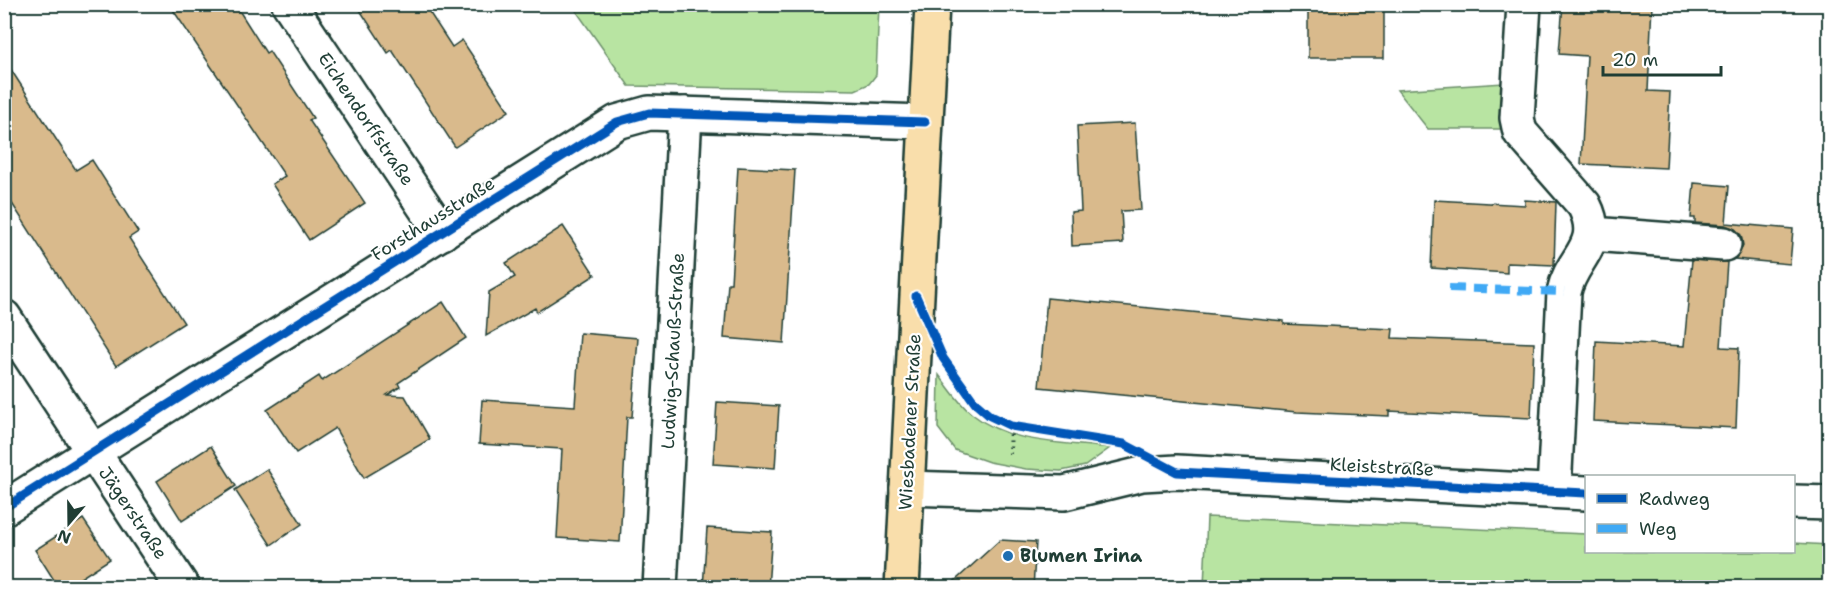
<svg xmlns="http://www.w3.org/2000/svg" width="1834" height="592" font-family="'Shantell Sans',sans-serif">
	<rect width="100%" height="100%" fill="#fff"/>
	<filter id="ink" filterUnits="userSpaceOnUse"><feTurbulence type="fractalNoise" baseFrequency=".0167" numOctaves="2"/><feDisplacementMap in="SourceGraphic" scale="12" xChannelSelector="R" yChannelSelector="G"/><feConvolveMatrix kernelMatrix="1 2 1 2 8 2 1 2 1" color-interpolation-filters="sRGB"/></filter>
	<g filter="url(#ink)">
		<g fill="#b8e4a2" stroke="#6c906b" stroke-width="1.5">
			<polygon points="572,5 879,5 876,75 869,84 855,90 629,86"/>
			<polygon points="1504,83 1504,129 1428,129 1397,90"/>
			<path d="M 939,375 C 949,388 959,404 972,414 C 1010,445 1064,442 1110,448 L 1085,466 L 1061,471 L 1026,469 L 989,462 L 955,450 L 938,428 Z"/>
			<polygon points="1207,517 1586,534 1586,552 1794,552 1794,543 1829,545 1829,587 1204,587"/>
		</g>
		<g fill="#d9ba8c" stroke="#1f3d34" stroke-width="1.5">
			<polygon points="169,4 235,4 266,53 269,51 313,118 309,120 365,203 309,240 272,184 285,176"/>
			<polygon points="356,4 424,4 452,47 462,40 509,111 455,147 392,50 388,53"/>
			<rect x="1308" y="4" width="76" height="54"/>
			<polygon points="1563,4 1652,4 1648,91 1670,92 1666,168 1581,164 1587,56 1559,54"/>
			<polygon points="4,59 76,170 92,160 138,232 129,238 184,323 116,366 4,191"/>
			<polygon points="1135,123 1141,210 1121,211 1123,243 1072,246 1071,212 1081,211 1077,126"/>
			<polygon points="738,167 795,170 784,343 724,338 728,283 731,283"/>
			<polygon points="1694,183 1729,186 1726,223 1793,229 1790,264 1735,259 1743,245 1741,235 1735,229 1725,225 1695,223 1695,218 1691,218"/>
			<polygon points="1434,200 1525,205 1525,200 1556,202 1554,265 1507,263 1507,273 1431,268"/>
			<polygon points="563,226 595,275 537,312 535,308 486,336 489,292 515,277 506,263"/>
			<polygon points="1692,260 1727,262 1721,347 1739,348 1736,428 1593,421 1596,341 1684,346"/>
			<polygon points="1047,298 1284,321 1284,324 1393,329 1392,338 1534,343 1531,418 1389,411 1389,416 1297,412 1039,387"/>
			<polygon points="443,302 466,338 398,383 400,387 387,395 405,396 430,439 364,478 335,428 296,453 267,410 319,376 322,381"/>
			<polygon points="580,333 638,338 632,417 627,417 620,542 557,538 562,449 479,444 482,400 575,406"/>
			<polygon points="717,402 779,406 775,468 713,464"/>
			<polygon points="211,446 236,486 182,521 157,481"/>
			<polygon points="267,469 302,524 271,545 235,490"/>
			<polygon points="83,519 110,559 65,588 59,588 35,550"/>
			<polygon points="707,528 772,532 768,588 703,588"/>
			<polygon points="1000,540 1036,542 1033,588 947,588"/>
		</g>
		<g fill="none" stroke-linecap="round" stroke-linejoin="round">
			<defs>
				<g id="minor">
					<polyline points="289,4 442,233"/>
					<path d="M 1524,4 L 1517,118 L 1520,132 L 1584,205 C 1605,246 1571,257 1564,292 L 1554,491"/>
					<polyline points="1592,234 1724,244"/>
					<polyline points="4,317 183,588"/>
					<polyline points="907,488 1064,493 1142,474 1177,472 1586,493"/>
					<polyline points="1794,502 1830,503"/>
					<polyline points="4,508 617,122 649,113 925,122"/>
					<polyline points="660,588 685,114"/>
				</g>
				<polyline id="major" points="902,588 932,4"/>
			</defs>
			<use href="#minor" stroke="#1f3d34" stroke-width="38"/>
			<use href="#major" stroke="#1f3d34" stroke-width="38"/>
			<polyline stroke="#1f3d34" stroke-width="4" stroke-dasharray="1.5 4.5" stroke-linecap="butt" points="1010,454 1011,426"/>
			<use href="#minor" stroke="#fff" stroke-width="33"/>
			<use href="#major" stroke="#f9deab" stroke-width="33"/>
			<polyline stroke="#3fa9f5" stroke-width="8" stroke-dasharray="15 8" stroke-linecap="butt" points="1449,288 1564,292"/>
			<defs>
				<g id="cycleway">
					<polyline points="916,296 943,358 975,403 990,416 1011,426 1124,444 1177,472 1586,493"/>
					<polyline points="4,508 617,122 649,113 925,122"/>
				</g>
			</defs>
			<use href="#cycleway" stroke="#fff" stroke-width="13"/>
			<use href="#cycleway" stroke="#0057b8" stroke-width="9"/>
		</g>
	</g>
	<circle fill="#1f6fb2" stroke="#fff" stroke-width="2" cx="1008" cy="556" r="6"/>
	<g text-anchor="middle" stroke-width="4.5" stroke-linejoin="round" paint-order="stroke">
		<g font-size="18" fill="#1f3d34" stroke="#fff">
			<text transform="translate(366 119) rotate(56)" y="6">Eichendorffstraße</text>
			<text transform="translate(433 219) rotate(-32)" y="6">Forsthausstraße</text>
			<text transform="translate(673 351) rotate(-87)" y="6">Ludwig-Schauß-Straße</text>
			<text transform="translate(910 422) rotate(-87)" y="6">Wiesbadener Straße</text>
			<text transform="translate(1382 467) rotate(3)" y="6">Kleiststraße</text>
			<text transform="translate(133 513) rotate(56)" y="6">Jägerstraße</text>
		</g>
		<g font-size="18" font-weight="bold" fill="#1f3d34" stroke="#fff" text-anchor="start">
			<text x="1020" y="562">Blumen Irina</text>
		</g>
	</g>
	<rect width="1834" height="592" fill="none" stroke="#fff" stroke-width="24"/>
	<rect x="12" y="12" width="1810" height="568" fill="none" stroke="#1f3d34" stroke-width="2" filter="url(#ink)"/>
	<rect x="1585" y="475" width="210" height="78" fill="#ffffff" stroke="#a5b1ae" stroke-width="1.5"/>
	<rect x="1597" y="494" width="30" height="9" fill="#0057b8" stroke="#a5b1ae" stroke-width="1.5"/>
	<text x="1639" y="505" font-size="18" fill="#1f3d34">Radweg</text>
	<rect x="1597" y="524" width="30" height="9" fill="#3fa9f5" stroke="#a5b1ae" stroke-width="1.5"/>
	<text x="1639" y="535" font-size="18" fill="#1f3d34">Weg</text>
	<g transform="translate(69 523) rotate(200)" stroke="#ffffff" stroke-width="4.5" paint-order="stroke">
	<path d="M0-4.5L10 22L0 15L-10 22Z" fill="#1f3d34"/>
	<text y="-9" font-size="16" font-weight="bold" text-anchor="middle" fill="#1f3d34">N</text>
	</g>
	<path d="M1603 66v9h118v-9" fill="none" stroke="#1f3d34" stroke-width="3"/>
	<text x="1612" y="66" font-size="18" fill="#1f3d34" stroke="#ffffff" stroke-width="4.5" paint-order="stroke">20 m</text>
</svg>
